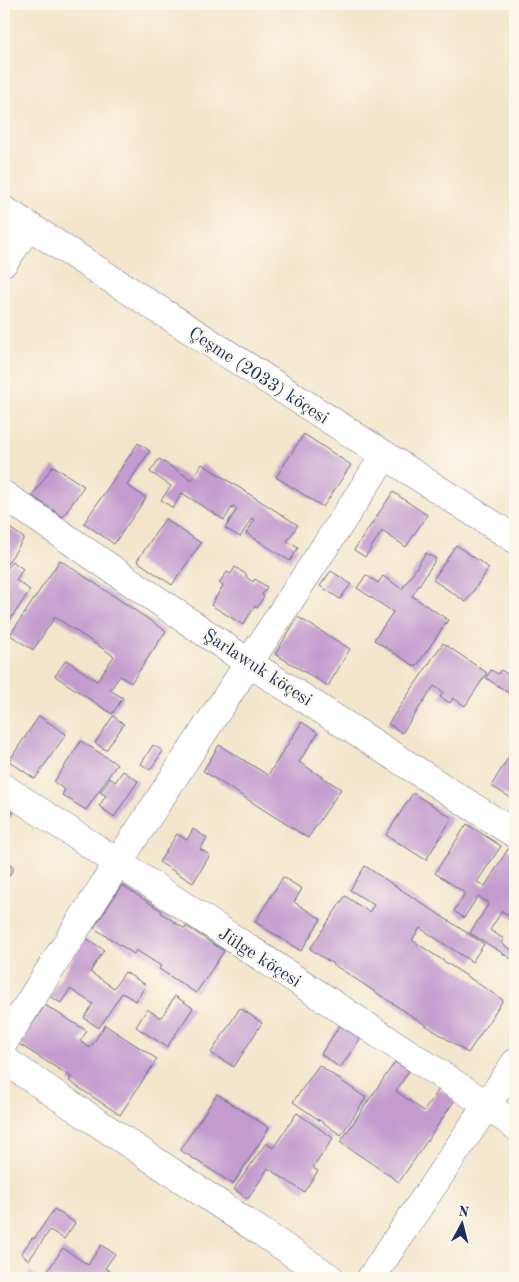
<svg xmlns="http://www.w3.org/2000/svg" width="519" height="1282" font-family="'Old Standard TT',serif">
	<rect width="100%" height="100%" fill="#fbf7ec"/>
	<filter id="ink" filterUnits="userSpaceOnUse"><feTurbulence type="fractalNoise" baseFrequency=".02" numOctaves="2"/><feDisplacementMap in="SourceGraphic" scale="10" xChannelSelector="R" yChannelSelector="G"/><feConvolveMatrix kernelMatrix="1 2 1 2 8 2 1 2 1" color-interpolation-filters="sRGB"/></filter>
	<filter id="wash" filterUnits="userSpaceOnUse"><feTurbulence type="fractalNoise" baseFrequency=".0096" numOctaves="4" result="noise"/><feDisplacementMap in="SourceGraphic" scale="20" xChannelSelector="R" yChannelSelector="G"/><feGaussianBlur stdDeviation="1.12" result="paint"/><feColorMatrix in="noise" values="0 0 0 0 0 0 0 0 0 0 0 0 0 0 0 0 0 1.4 0 .05"/><feComposite in="paint" operator="in"/></filter>
	<g filter="url(#wash)">
		<rect width="100%" height="100%" fill="#f3e5cb"/>
		<g id="blocks">
			<g fill="#c39bce">
				<polygon points="304,434 351,465 323,507 276,477"/>
				<polygon points="138,443 150,451 127,485 146,498 114,544 84,523"/>
				<polygon points="159,459 192,480 202,464 298,525 287,541 298,548 290,561 246,533 255,520 252,518 240,537 225,528 237,509 233,506 224,520 182,493 173,508 161,500 171,486 150,472"/>
				<polygon points="53,466 84,486 63,517 32,496"/>
				<polygon points="393,492 427,515 406,547 382,531 365,557 354,550"/>
				<polygon points="165,519 201,543 172,585 137,561"/>
				<polygon points="4,524 24,538 4,569"/>
				<polygon points="456,545 489,568 466,602 433,580"/>
				<polygon points="426,553 436,559 412,596 448,620 416,667 374,640 393,612 357,588 366,575 378,583 383,576 402,589"/>
				<polygon points="60,560 166,631 131,683 120,676 110,690 123,698 112,714 55,676 66,660 97,681 114,656 55,617 33,650 10,635"/>
				<polygon points="12,561 23,569 16,580 30,590 4,629 4,572 5,572"/>
				<polygon points="235,567 247,575 246,577 253,582 255,579 267,587 262,595 264,596 257,608 255,606 243,625 211,605 223,586 219,583 227,572 231,574"/>
				<polygon points="331,571 351,584 340,599 320,586"/>
				<polygon points="298,617 350,649 328,686 275,654"/>
				<polygon points="443,643 487,673 465,706 453,698 450,703 440,697 443,692 434,686 402,733 388,724"/>
				<polygon points="491,670 498,674 501,670 515,679 515,697 486,678"/>
				<polygon points="39,716 66,734 35,779 9,761"/>
				<polygon points="113,716 124,724 106,750 95,743"/>
				<polygon points="302,722 318,733 299,762 341,789 308,838 203,771 219,745 268,775"/>
				<polygon points="81,741 117,764 86,810 62,795 65,790 54,782"/>
				<polygon points="153,745 163,751 150,770 141,764"/>
				<polygon points="515,747 515,800 491,786"/>
				<polygon points="123,771 138,781 114,817 99,806 106,796 100,792 110,778 115,782"/>
				<polygon points="413,793 452,818 426,860 386,835"/>
				<polygon points="4,805 14,811 4,826"/>
				<polygon points="467,824 501,846 477,882 485,886 508,849 515,854 515,919 502,911 490,930 504,939 501,943 515,952 515,961 470,933 489,903 478,896 464,918 454,911 465,893 435,873"/>
				<polygon points="193,829 207,838 200,849 210,855 193,883 159,862 177,834 187,840"/>
				<polygon points="4,861 14,868 4,883"/>
				<polygon points="365,866 484,944 472,962 420,928 412,940 503,1000 468,1053 310,949 345,896 369,912 374,905 350,890"/>
				<polygon points="283,877 302,889 294,902 321,919 301,951 255,922"/>
				<polygon points="122,885 162,911 161,913 185,929 186,926 224,951 196,993 159,969 161,966 136,950 134,954 94,928"/>
				<polygon points="86,938 104,950 90,972 114,988 125,972 146,985 136,1001 122,993 99,1028 84,1018 93,1004 70,989 61,1003 49,996"/>
				<polygon points="175,996 193,1008 167,1047 136,1027 147,1009 161,1018"/>
				<polygon points="45,1005 87,1031 80,1041 90,1048 105,1025 157,1059 120,1115 69,1081 71,1077 19,1044"/>
				<polygon points="240,1008 262,1023 234,1067 211,1053"/>
				<polygon points="340,1025 360,1039 340,1068 321,1054"/>
				<polygon points="395,1062 409,1071 396,1091 424,1111 439,1089 455,1100 399,1182 340,1142"/>
				<polygon points="319,1065 366,1098 341,1135 293,1102"/>
				<polygon points="217,1094 269,1128 233,1184 180,1150"/>
				<polygon points="297,1113 333,1138 313,1168 318,1171 304,1192 268,1168 248,1199 234,1189 266,1143 273,1148"/>
				<polygon points="54,1209 75,1223 64,1239 50,1230 29,1260 21,1254 32,1238 34,1239"/>
				<polygon points="101,1245 115,1254 105,1268 120,1278 43,1278 63,1248 88,1265"/>
				<polygon points="30,1271 40,1278 25,1278"/>
			</g>
		</g>
	</g>
	<g filter="url(#ink)">
		<use href="#blocks" fill-opacity="0" stroke="#676f84" stroke-width="1"/>
		<g fill="none" stroke-linecap="round" stroke-linejoin="round">
			<defs>
				<g id="minor">
					<polyline points="4,210 515,539"/>
					<polyline points="4,262 28,227"/>
					<polyline points="4,495 249,663 515,834"/>
					<polyline points="4,788 487,1105 515,1126"/>
					<polyline points="4,1042 117,864 385,455"/>
					<polyline points="4,1060 330,1278"/>
					<polyline points="371,1278 515,1063"/>
				</g>
			</defs>
			<use href="#minor" stroke="#676f84" stroke-width="29"/>
			<use href="#minor" stroke="#fff" stroke-width="28"/>
		</g>
	</g>
	<g text-anchor="middle" stroke-width="4" stroke-linejoin="round" paint-order="stroke">
		<g font-size="18" fill="#1b2f5e" stroke="#fbf7ec">
			<text transform="translate(259 375) rotate(33)" y="6">Çeşme (2033) köçesi</text>
			<text transform="translate(258 667) rotate(33)" y="6">Şarlawuk köçesi</text>
			<text transform="translate(260 957) rotate(33)" y="6">Jülge köçesi</text>
		</g>
	</g>
	<rect width="519" height="1282" fill="none" stroke="#fbf7ec" stroke-width="20"/>
	<g transform="translate(462 1224) rotate(7)" stroke="#fbf7ec" stroke-width="4" paint-order="stroke">
	<path d="M0-4L9 19L0 12L-9 19Z" fill="#1b2f5e"/>
	<text y="-8" font-size="14" font-weight="bold" text-anchor="middle" fill="#1b2f5e">N</text>
	</g>
</svg>
